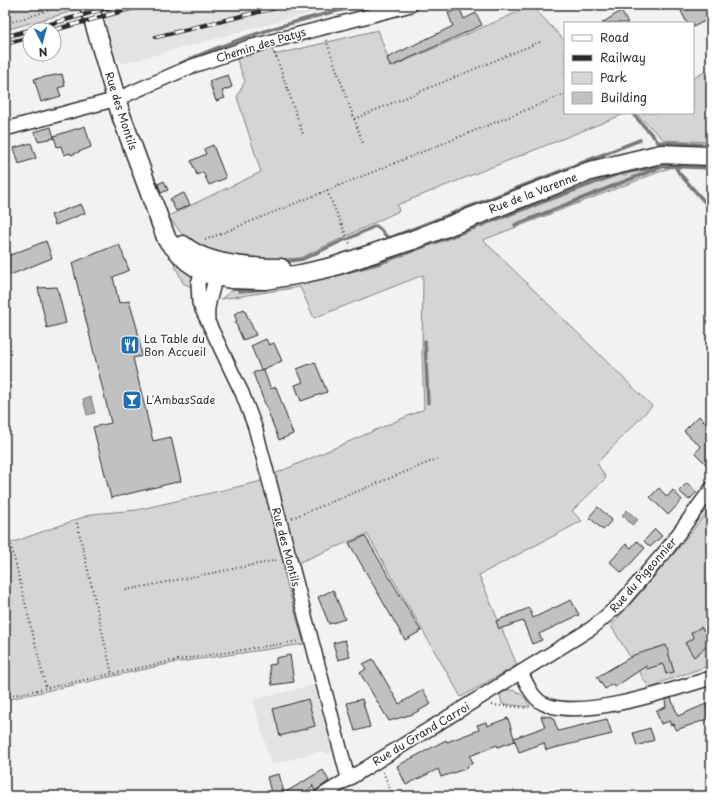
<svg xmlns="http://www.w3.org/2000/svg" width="716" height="801" font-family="'Playpen Sans',sans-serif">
	<rect width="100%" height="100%" fill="#f2f2f2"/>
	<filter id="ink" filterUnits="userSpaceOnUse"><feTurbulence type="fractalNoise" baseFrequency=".025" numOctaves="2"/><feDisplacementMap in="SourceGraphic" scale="8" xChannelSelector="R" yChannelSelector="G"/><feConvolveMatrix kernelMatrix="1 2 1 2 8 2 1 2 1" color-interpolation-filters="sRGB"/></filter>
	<g filter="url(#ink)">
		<g fill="#e3e3e3">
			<polygon points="105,5 341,5 125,63 115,58 101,6"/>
			<polygon points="314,685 333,752 327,754 320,751 271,765 253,700"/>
		</g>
		<g fill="#d5d5d5" stroke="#808080">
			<polygon points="5,5 79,5 81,9 5,30"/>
			<polygon points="532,6 565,41 565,113 627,113 397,205 399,211 300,258 281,259 227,256 207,250 185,238 168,216 261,172 237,97 245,81 234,52 270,40 274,55 378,30 391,67"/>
			<polygon points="711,69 711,142 664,140 635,113 693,113 693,78"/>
			<polygon points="672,167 483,240 652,406 597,463 606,478 572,511 582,521 479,575 517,665 461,697 367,534 283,569 304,644 173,663 5,700 5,545 92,514 137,510 258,482 279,472 424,409 422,352 423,275 314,318 300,287 221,299 235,288 617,169"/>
			<polygon points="165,244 192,275 193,288 183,283"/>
			<polygon points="711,507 711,665 662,682 651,691 611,626 673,555"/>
			<path d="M 508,690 C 520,690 526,697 530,707 L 502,704 L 500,694 Z"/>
		</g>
		<g fill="#ababab" stroke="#787878">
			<polygon points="91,397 95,413 87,415 83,399"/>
			<polygon points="627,510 638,520 632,525 622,515"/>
		</g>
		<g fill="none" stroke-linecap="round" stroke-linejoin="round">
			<g stroke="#787878" stroke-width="3.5">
				<polyline points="5,8 15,5"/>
				<path d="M 179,64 C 237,37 300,19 362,5"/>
				<polyline points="632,113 654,137"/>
				<polyline points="656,140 658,142 711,145"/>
				<polyline points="675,166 679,173 711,209"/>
				<polyline points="515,225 661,167"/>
				<path d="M 350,238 L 375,226 C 382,228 383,236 390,238 L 640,140"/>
				<polyline points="283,262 303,259 346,239"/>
				<polyline points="331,276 380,263 618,174 663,166 711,168"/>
				<polyline points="276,287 289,285"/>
				<polyline points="239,291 266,289"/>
				<polyline points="425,341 428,403"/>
			</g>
		</g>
		<g fill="#c1c1c1" stroke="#2b2b2b">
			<polygon points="683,5 703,5 711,18 693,27 693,23 687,23 681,11 685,8"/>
			<polygon points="460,9 464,19 476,13 482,25 390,67 387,58 453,26 448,13"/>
			<polygon points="621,11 628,23 602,23"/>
			<polygon points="62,74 65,86 58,88 61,96 41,102 34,79"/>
			<polygon points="228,75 232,87 222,91 225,98 216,101 209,81"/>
			<polygon points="85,126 91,147 71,155 70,153 64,155 61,146 57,147 54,136"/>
			<polygon points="51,127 54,138 38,141 34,132"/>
			<polygon points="31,143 36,158 19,164 14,148"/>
			<polygon points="213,145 226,178 209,185 203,172 197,175 191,161 206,154 204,149"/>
			<polygon points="164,181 168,190 161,193 158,184"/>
			<polygon points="184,193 190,205 176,211 170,199"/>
			<polygon points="81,204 85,213 55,225 51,215"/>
			<polygon points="46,241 52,258 5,277 5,257"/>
			<polygon points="119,244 129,270 113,277 119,303 129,301 137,328 142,356 133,358 153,441 171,437 181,481 111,498 93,427 111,423 72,263"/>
			<polygon points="57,287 66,323 47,328 38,288"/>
			<polygon points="244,309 256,335 243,340 235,322 237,321 234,314"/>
			<polygon points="266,339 269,345 274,343 282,361 261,370 263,369 271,389 276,387 293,434 279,440 253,373 261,370 251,346"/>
			<polygon points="315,362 327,392 301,401 295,385 303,382 297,369"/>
			<polygon points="699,416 711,428 711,469 695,453 701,447 684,431"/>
			<polygon points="687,483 697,492 689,500 679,491"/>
			<polygon points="659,488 667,497 673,490 682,500 668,515 650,497"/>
			<polygon points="598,507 612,520 603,530 589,517"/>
			<polygon points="655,529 662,536 650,547 644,541"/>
			<polygon points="365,536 421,631 405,640 349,543"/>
			<polygon points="637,541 645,548 622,573 610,562 626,544 631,548"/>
			<polygon points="333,590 345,619 329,624 318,597"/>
			<polygon points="571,600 579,615 539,634 542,640 532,644 523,621 499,629 496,621 529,608 533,618"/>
			<polygon points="701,627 704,631 711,627 711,643 694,657 685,643 694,638 691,633"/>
			<polygon points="345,640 350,657 338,660 333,643"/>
			<polygon points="666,645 674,672 666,674 663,664 647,669 646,666 615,687 613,684 605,689 597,677 634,655"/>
			<polygon points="290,655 294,682 272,685 269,665 276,664 276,658"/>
			<polygon points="373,659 399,704 423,690 431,704 413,714 389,721 360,673 366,669 363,664"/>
			<polygon points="671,698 678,716 706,704 711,718 676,730 674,724 670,725 670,721 661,724 656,711 666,707 665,700"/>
			<polygon points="308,699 315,726 280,736 273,709"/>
			<polygon points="362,699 370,727 355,731 347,703"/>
			<polygon points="541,716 553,717 558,731 607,719 612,734 546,750 544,743 519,752 514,738 545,727"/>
			<polygon points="508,718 515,741 498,747 497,745 470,756 473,763 467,766 468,768 441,777 438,769 406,785 397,766 446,740 447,742 479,730 477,725 486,722 487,726"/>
			<polygon points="650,728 654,740 637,746 633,733"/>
			<polygon points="323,770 329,781 315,791 312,785 313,787 299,796 272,796 267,777 279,774 284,793"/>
		</g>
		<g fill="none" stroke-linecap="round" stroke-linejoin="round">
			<defs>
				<g id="street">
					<polyline points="5,129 117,99 190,67 249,47 411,5"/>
					<polyline points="203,272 198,283 199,303 242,393 255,427 348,778"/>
					<path d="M 208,318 C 205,300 219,286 212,268"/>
					<path d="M 521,672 C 527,684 533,701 547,705 C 586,719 671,690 711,678"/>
					<polyline points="321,796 592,628 619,605 668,548 711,489"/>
				</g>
				<g id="secondary">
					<polyline points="89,5 121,115 167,240 187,261 203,272 214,276 231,279 265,280 301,274 332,267 413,240 590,171 661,154 711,156"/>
					<path d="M 183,245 C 206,265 251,268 281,268"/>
				</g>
			</defs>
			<use href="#street" stroke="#2b2b2b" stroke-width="16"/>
			<use href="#secondary" stroke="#2b2b2b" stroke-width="21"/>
			<g stroke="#2b2b2b" stroke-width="2" stroke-dasharray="1 3" stroke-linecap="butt">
				<polyline points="5,24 66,5"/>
				<polyline points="326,40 364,146"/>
				<polyline points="275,53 303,134"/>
				<polyline points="354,119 542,41"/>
				<polyline points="327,191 351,246"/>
				<polyline points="205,240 565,94"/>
				<polyline points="292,518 437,459"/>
				<polyline points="77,523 112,674"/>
				<polyline points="11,545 46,688"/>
				<polyline points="126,590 278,560"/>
				<polyline points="5,697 172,661 299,641"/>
				<polyline points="492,705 528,708"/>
				<polyline points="383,772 393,796"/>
			</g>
			<use href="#street" stroke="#fff" stroke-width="13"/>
			<use href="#secondary" stroke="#fff" stroke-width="18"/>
			<defs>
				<g id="rail">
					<polyline points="54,30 144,5"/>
					<polyline points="5,37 118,5"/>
					<polyline points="156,37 287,5"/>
					<polyline points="5,44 30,37"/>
				</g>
			</defs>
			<use href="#rail" stroke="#2b2b2b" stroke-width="4.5"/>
			<use href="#rail" stroke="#fff" stroke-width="3" stroke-dasharray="9" stroke-linecap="butt"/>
		</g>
	</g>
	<defs>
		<symbol id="restaurant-square" viewBox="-11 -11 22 22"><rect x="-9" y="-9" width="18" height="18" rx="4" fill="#1f6fb2" stroke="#fff"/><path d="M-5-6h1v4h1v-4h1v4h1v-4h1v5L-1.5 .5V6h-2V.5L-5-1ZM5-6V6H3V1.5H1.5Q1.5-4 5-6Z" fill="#fff"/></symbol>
		<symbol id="bar-square" viewBox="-11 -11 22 22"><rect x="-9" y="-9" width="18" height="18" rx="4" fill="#1f6fb2" stroke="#fff"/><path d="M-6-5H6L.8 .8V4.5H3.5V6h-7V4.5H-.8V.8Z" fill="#fff"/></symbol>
	</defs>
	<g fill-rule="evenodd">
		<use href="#restaurant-square" x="119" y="334" width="22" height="22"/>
		<use href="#bar-square" x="121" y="389" width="22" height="22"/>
	</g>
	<g text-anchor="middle" stroke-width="3" stroke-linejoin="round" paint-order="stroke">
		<g font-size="11" fill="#2b2b2b" stroke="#fff">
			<text transform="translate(261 45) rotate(-17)" y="4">Chemin des Patys</text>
			<text transform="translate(121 111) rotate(72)" y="4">Rue des Montils</text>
			<text transform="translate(533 193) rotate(-21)" y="4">Rue de la Varenne</text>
			<text transform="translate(286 547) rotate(75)" y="4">Rue des Montils</text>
			<text transform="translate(643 575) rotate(-49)" y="4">Rue du Pigeonnier</text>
			<text transform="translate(421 734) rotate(-31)" y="4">Rue du Grand Carroi</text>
		</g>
		<g font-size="11" fill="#2b2b2b" stroke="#fff" text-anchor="start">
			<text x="144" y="343">La Table du<tspan x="144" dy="13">Bon Accueil</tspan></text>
			<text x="146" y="404">L'AmbasSade</text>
		</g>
	</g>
	<rect width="716" height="801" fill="none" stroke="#fff" stroke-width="20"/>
	<rect x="10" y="10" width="696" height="781" fill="none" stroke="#2b2b2b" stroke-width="1.5" filter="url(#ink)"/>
	<rect x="564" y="22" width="130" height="92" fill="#ffffff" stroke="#aaaaaa"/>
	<rect x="572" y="35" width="20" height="6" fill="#ffffff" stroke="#aaaaaa"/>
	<text x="600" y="42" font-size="12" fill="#2b2b2b">Road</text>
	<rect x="572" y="55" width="20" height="6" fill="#2b2b2b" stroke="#aaaaaa"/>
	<text x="600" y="62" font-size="12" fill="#2b2b2b">Railway</text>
	<rect x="572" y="72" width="20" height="12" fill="#d5d5d5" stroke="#aaaaaa"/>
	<text x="600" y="82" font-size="12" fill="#2b2b2b">Park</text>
	<rect x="572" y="92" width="20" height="12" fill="#c1c1c1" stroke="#aaaaaa"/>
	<text x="600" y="102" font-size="12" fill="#2b2b2b">Building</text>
	<g transform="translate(42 42) rotate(174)"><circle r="19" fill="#ffffff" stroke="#aaaaaa"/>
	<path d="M0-3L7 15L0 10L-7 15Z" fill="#1f6fb2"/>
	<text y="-6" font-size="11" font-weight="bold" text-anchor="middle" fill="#2b2b2b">N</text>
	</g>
</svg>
